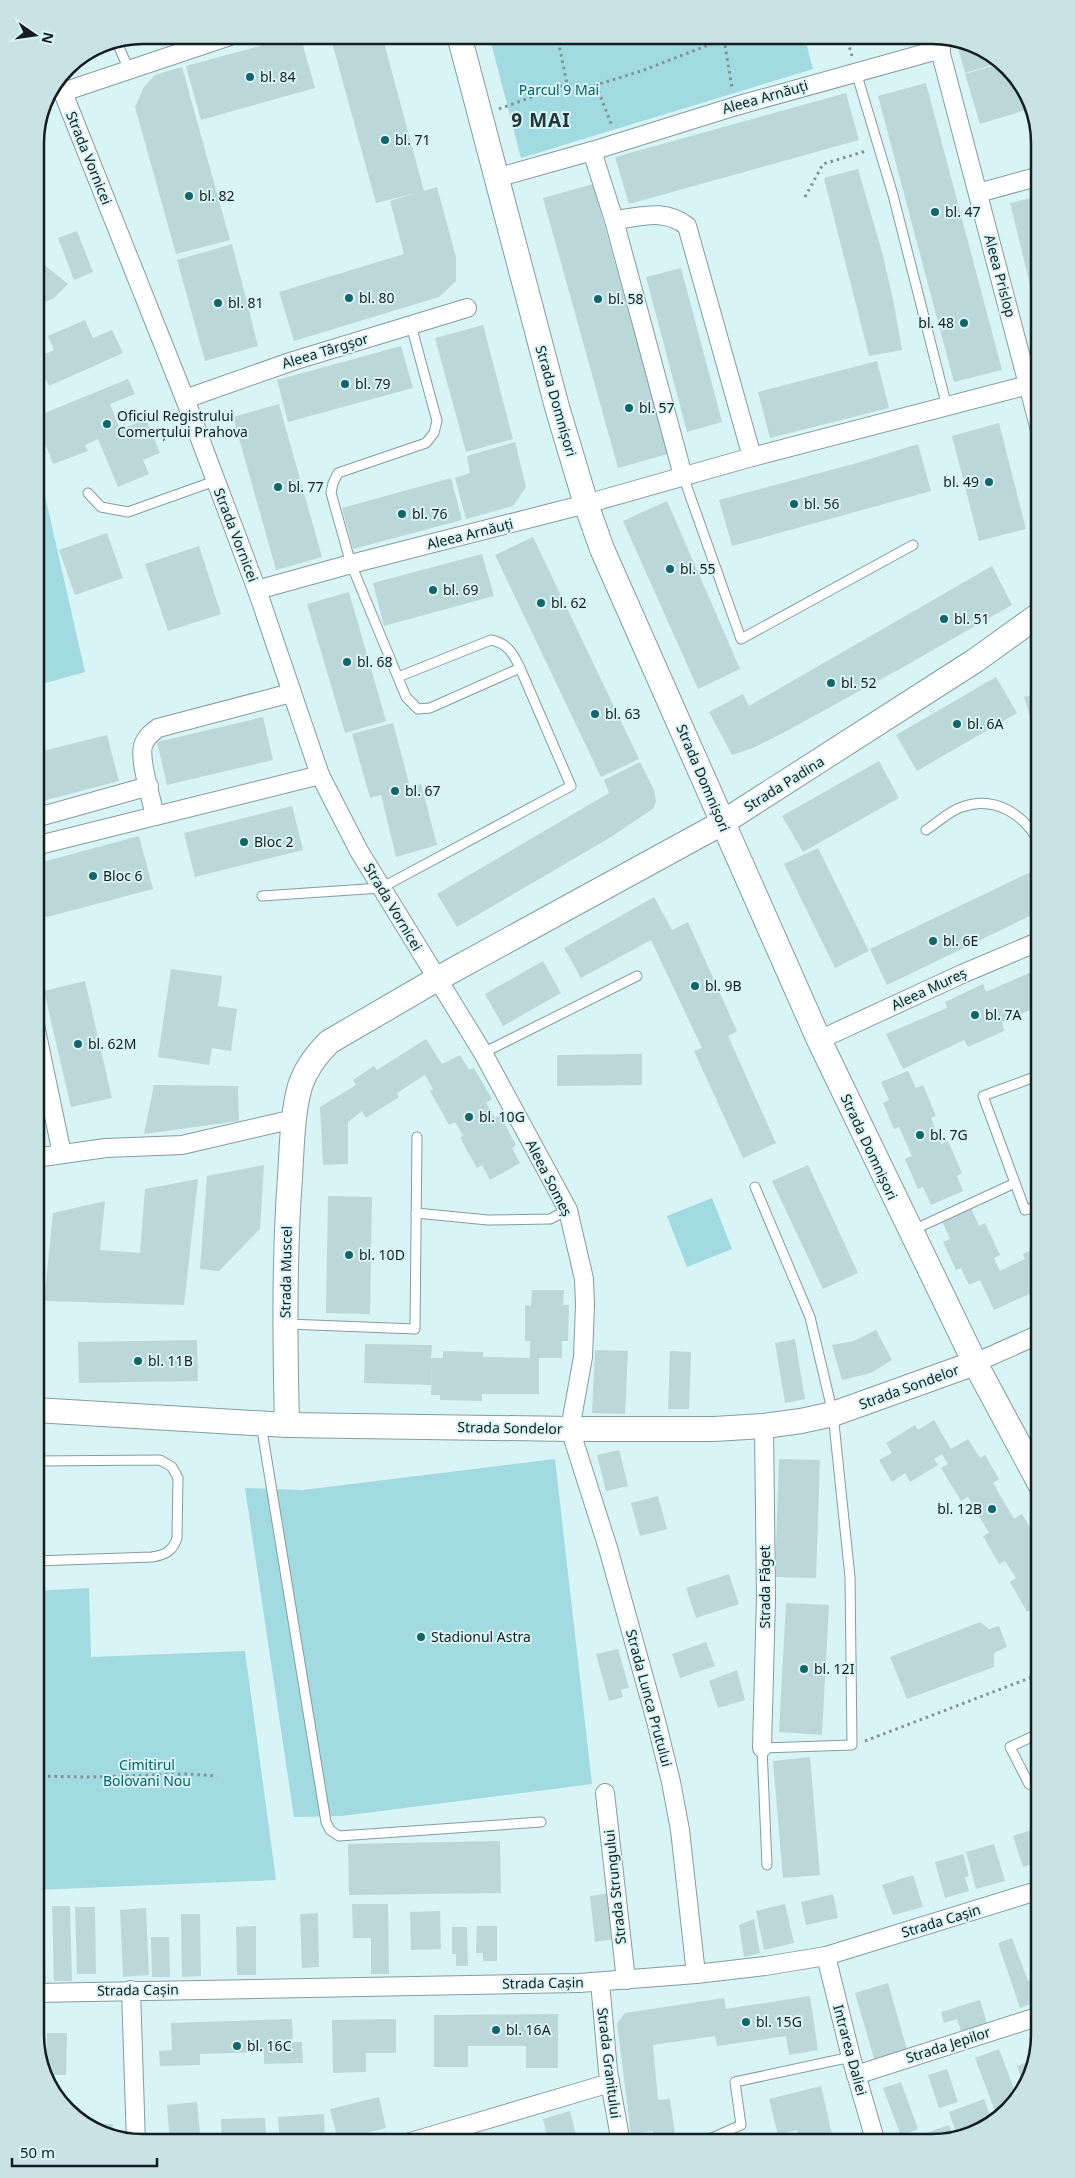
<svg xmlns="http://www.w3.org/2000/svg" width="1075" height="2178" font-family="'Noto Sans',sans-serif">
	<rect width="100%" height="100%" fill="#d9f4f6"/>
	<g fill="#a1dae0">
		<polygon points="489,35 804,35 813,69 521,158"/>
		<polygon points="35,452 85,672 35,686"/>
		<polygon points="712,1198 732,1249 687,1267 667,1216"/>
		<polygon points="555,1459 592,1784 342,1816 294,1817 245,1488 303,1490"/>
		<polygon points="89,1588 91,1657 245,1651 276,1880 35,1890 35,1591"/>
	</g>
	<g fill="#bcd7d9">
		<polygon points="300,35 315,88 201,120 186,66"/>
		<polygon points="330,35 382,35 424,191 437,187 456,257 456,281 439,297 294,341 279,292 404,254 390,201 416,193 376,203"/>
		<polygon points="956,41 998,57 1002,62 965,73"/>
		<polygon points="1003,63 1018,84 1026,110 980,124 965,74"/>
		<polygon points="182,67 230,240 176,254 135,107 144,87 155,75"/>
		<polygon points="926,83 1002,370 954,382 878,96"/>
		<polygon points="846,93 859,140 629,204 615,157"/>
		<polygon points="858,169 882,252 893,299 902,350 869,356 824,178"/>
		<polygon points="593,184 668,454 618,468 543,198"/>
		<polygon points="1040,196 1040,320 1039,321 1010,203"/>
		<polygon points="77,231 93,272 74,280 58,238"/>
		<polygon points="232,244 258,346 205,361 177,260"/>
		<polygon points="42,263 68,284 53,299 37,305 35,308 35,271"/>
		<polygon points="681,268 722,422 687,432 646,277"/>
		<polygon points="85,320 93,338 112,330 123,353 49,386 36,358 54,350 48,336"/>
		<polygon points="483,325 513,439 466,452 435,338"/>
		<polygon points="401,346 413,388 288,422 277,380"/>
		<polygon points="877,361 889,408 770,438 758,392"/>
		<polygon points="128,379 135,394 110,404 120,430 146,419 160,453 143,460 149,474 118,487 98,439 85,445 88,451 53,464 35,417"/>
		<polygon points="279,404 322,557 276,570 233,417"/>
		<polygon points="999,423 1026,529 979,541 952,436"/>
		<polygon points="515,442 526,487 513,506 466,519 455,478 470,473 467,456"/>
		<polygon points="918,444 931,491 732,546 719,500 857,463"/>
		<polygon points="451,478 462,520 353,549 342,508"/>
		<polygon points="667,501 740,669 698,689 623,521"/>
		<polygon points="107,533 123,578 75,595 59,550"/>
		<polygon points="533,537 639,759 601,777 495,555"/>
		<polygon points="199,546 221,614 168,631 145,564"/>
		<polygon points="482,554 494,596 384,626 373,583"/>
		<polygon points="992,566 1012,605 898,670 783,733 753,748 732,755 709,712 743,694 749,706"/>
		<polygon points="349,592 386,721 345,733 307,604"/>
		<polygon points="996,677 1017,713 917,771 896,735"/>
		<polygon points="1040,693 1040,748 1024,697"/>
		<polygon points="263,717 273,760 167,785 157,742"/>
		<polygon points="393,723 410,787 421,784 437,845 396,857 381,795 370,798 352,734"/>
		<polygon points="107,735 119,781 35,803 35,753"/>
		<polygon points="879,761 899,798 803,852 782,816"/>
		<polygon points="640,762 654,790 656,801 654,808 611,837 457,927 437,894 609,793 604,780"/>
		<polygon points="292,806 303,850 195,877 184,833"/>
		<polygon points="139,836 153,889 43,918 35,888 35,864"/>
		<polygon points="818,848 869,951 835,968 784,864"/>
		<polygon points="1037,869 1040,875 1040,911 887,985 870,949"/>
		<polygon points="654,897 672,930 688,922 737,1031 728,1036 776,1143 743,1158 694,1051 702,1048 651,940 581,978 564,948"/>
		<polygon points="543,961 561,993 503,1026 485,994"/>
		<polygon points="1040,968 1040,1006 1002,1022 1004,1031 968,1047 964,1040 903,1069 886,1034 947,1008 945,1002 983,984 986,992"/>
		<polygon points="171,969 222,976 218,1006 237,1009 231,1051 212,1048 209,1065 158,1057"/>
		<polygon points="85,981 112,1098 71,1107 44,991"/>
		<polygon points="426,1039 442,1064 460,1055 469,1070 474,1068 492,1099 486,1103 495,1118 500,1115 516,1145 512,1148 520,1163 490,1180 482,1165 477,1168 460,1138 463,1136 455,1122 449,1125 430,1091 433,1089 425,1075 397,1093 399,1097 366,1118 362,1111 348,1122 348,1164 323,1165 320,1107 356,1085 353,1080 374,1066 377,1070"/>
		<polygon points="642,1054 642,1085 557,1086 557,1055"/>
		<polygon points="908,1071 916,1088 923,1085 936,1116 931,1118 941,1144 948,1141 962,1173 957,1176 963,1191 931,1205 923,1187 918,1189 905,1159 912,1156 899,1127 894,1129 883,1103 889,1100 881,1082"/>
		<polygon points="154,1085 238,1086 239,1121 144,1134"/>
		<polygon points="264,1165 260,1229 219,1271 200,1269 207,1176"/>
		<polygon points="808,1165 858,1273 823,1289 772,1181"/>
		<polygon points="198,1179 184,1305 44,1301 53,1213 105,1201 100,1250 140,1253 145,1189"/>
		<polygon points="328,1196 372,1197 370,1314 326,1313"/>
		<polygon points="971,1208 979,1226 985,1223 1000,1255 994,1258 1000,1271 1025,1259 1023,1254 1040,1246 1040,1294 1038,1290 994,1310 980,1280 969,1285 961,1268 956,1270 943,1242 950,1239 942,1221"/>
		<polygon points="532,1290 564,1290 563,1305 569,1305 568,1341 562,1341 562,1358 539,1358 539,1394 482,1394 482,1401 440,1400 440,1395 431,1395 432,1362 431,1385 364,1383 365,1344 432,1345 431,1358 443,1358 443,1351 483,1352 483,1357 530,1358 530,1341 525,1341 525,1305 531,1306"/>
		<polygon points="876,1330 892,1360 871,1373 842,1380 832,1345 854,1341"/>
		<polygon points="795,1339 805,1399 785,1403 775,1343"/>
		<polygon points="197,1340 198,1381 79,1383 78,1342"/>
		<polygon points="595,1350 628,1351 625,1414 592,1413"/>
		<polygon points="670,1351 691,1352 689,1409 668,1409"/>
		<polygon points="934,1420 951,1449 968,1439 980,1458 985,1455 999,1479 993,1483 1014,1519 1022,1514 1037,1539 1033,1542 1040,1555 1040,1625 1031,1610 1027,1612 1010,1582 1016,1578 1005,1561 999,1564 983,1536 989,1533 968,1497 961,1501 941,1468 948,1464 942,1454 934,1459 938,1465 910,1482 905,1473 892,1482 879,1460 892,1453 886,1443 915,1425 918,1430"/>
		<polygon points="619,1450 628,1486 606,1491 597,1455"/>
		<polygon points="779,1459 820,1460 816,1578 775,1577"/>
		<polygon points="658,1496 667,1529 640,1536 631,1503"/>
		<polygon points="729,1574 739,1604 696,1618 686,1588"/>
		<polygon points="786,1603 829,1605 822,1735 779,1732"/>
		<polygon points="980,1622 989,1629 999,1626 1007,1647 994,1653 994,1667 907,1699 890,1657"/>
		<polygon points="706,1642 715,1666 680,1678 672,1654"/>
		<polygon points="618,1649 629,1688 621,1690 623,1697 609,1701 596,1654"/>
		<polygon points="737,1670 745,1700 718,1708 709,1681"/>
		<polygon points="810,1757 820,1875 783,1878 773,1761"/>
		<polygon points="1040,1827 1040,1861 1023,1867 1013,1836"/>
		<polygon points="500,1841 501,1893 349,1895 348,1844"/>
		<polygon points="994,1844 1005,1881 976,1889 966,1852"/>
		<polygon points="963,1854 969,1876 965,1877 969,1891 945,1898 935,1862"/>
		<polygon points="913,1875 923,1907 893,1915 882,1885"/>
		<polygon points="610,1893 616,1939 595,1942 590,1896"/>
		<polygon points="833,1894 838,1918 806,1925 801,1902"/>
		<polygon points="352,1904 388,1904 389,1974 371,1974 371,1938 353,1938"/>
		<polygon points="785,1904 794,1943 764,1950 756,1911"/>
		<polygon points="35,1905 43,1905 46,1982 35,1983"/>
		<polygon points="52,1906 70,1906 72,1981 54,1981"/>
		<polygon points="75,1907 95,1907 96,1974 77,1974"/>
		<polygon points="146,1908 149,1975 123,1977 120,1910"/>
		<polygon points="440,1911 441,1949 411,1950 410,1912"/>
		<polygon points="318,1913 319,1967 302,1968 300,1914"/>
		<polygon points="181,1914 200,1914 201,1976 182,1977"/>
		<polygon points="754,1919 760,1953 744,1957 739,1925"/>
		<polygon points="256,1926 256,1975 237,1975 236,1927"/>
		<polygon points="477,1926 497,1926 497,1961 483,1961 483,1953 476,1953"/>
		<polygon points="452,1927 467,1927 468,1966 456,1966 456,1954 452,1954"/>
		<polygon points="151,1937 169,1937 170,1977 152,1977"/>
		<polygon points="1012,1938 1028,1981 1040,1976 1040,2001 1020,2008 998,1943"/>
		<polygon points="888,1983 908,2053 875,2062 855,1993"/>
		<polygon points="810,1996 818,2050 789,2055 786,2036 717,2046 715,2036 653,2045 658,2100 670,2099 675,2135 654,2138 653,2131 631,2134 617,2023 625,2013 724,1998 726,2009"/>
		<polygon points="980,2000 988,2027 962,2034 957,2019 944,2023 941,2012"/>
		<polygon points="558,2014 558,2068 526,2068 526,2046 468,2046 468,2067 434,2067 434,2015"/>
		<polygon points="292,2019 293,2042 302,2042 303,2063 264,2064 264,2052 200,2054 200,2065 160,2066 159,2051 172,2050 171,2023"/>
		<polygon points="396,2019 396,2053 366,2053 366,2072 333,2073 332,2020"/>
		<polygon points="47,2033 67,2033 66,2075 47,2075"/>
		<polygon points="999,2049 1018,2099 997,2116 975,2058"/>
		<polygon points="1032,2060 1028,2076 1024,2087 1017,2066"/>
		<polygon points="947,2069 958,2102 939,2108 928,2075"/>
		<polygon points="901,2082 918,2129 901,2136 883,2088"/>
		<polygon points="821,2086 834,2143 800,2143 797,2130 778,2135 769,2099"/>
		<polygon points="379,2097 386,2128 338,2140 330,2109"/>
		<polygon points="984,2099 992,2120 973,2135 958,2138 949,2112"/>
		<polygon points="197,2102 201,2143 170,2143 167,2105"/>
		<polygon points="570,2111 578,2143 549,2143 543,2119"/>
		<polygon points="324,2114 325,2143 280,2143 278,2117"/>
		<polygon points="265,2118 266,2143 222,2143 221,2119"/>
		<polygon points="86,2124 113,2124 112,2134"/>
		<polygon points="949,2125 954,2139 932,2143 897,2143"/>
		<polygon points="497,2136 499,2143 473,2143 473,2142"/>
	</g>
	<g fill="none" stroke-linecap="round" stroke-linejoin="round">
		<defs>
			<g id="lane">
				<polyline points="116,40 129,70"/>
				<polyline points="856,72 893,195 947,407"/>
				<polyline points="411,325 437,421 434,433 426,443 338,473 333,483 331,493 351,564 406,697 418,709 430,708 520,668"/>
				<polyline points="683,476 741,639 913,545"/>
				<polyline points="88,493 101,507 128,512 215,481"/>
				<path d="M 926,830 C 937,823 949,811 962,807 C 995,795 1026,815 1040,845"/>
				<path d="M 262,896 L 381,888 L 571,786 L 520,668 C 513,653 507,643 491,640 L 398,677"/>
				<polyline points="483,1053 637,976"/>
				<polyline points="755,1187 810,1317 833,1414 850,1577 852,1745 762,1748 767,1865"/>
				<polyline points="1040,1206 1025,1210 983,1096 1040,1075"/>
				<polyline points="416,1213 488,1220 550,1219 568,1210"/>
				<polyline points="913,1230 1015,1183"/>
				<polyline points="287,1324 415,1329 417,1137"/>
				<polyline points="261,1424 326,1822 330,1830 339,1836 541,1822"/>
				<path d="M 35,1561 L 152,1557 C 165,1555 173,1551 177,1538 L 178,1478 L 172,1467 L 160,1460 L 35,1461"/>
				<polyline points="1040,1779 1029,1784 1010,1747 1040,1733"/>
				<polyline points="691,2143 714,2137 741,2125 735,2082 851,2057"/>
			</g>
			<g id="street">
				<polyline points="936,35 1040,430"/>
				<polyline points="58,80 185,399 257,590 320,775 359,851 483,1053 568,1210 584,1279 585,1305 583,1357 570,1429 608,1548 656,1721 671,1782 680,1830 696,1974"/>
				<polyline points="63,92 233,35"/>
				<polyline points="592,151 614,220 683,476"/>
				<polyline points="496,178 592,151 736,106 941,49"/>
				<polyline points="978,193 1040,176"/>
				<path d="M 614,220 C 641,217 664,208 687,226 L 752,457"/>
				<polyline points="185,399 293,361 467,308"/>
				<polyline points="257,590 351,564 586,504 752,457 1028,385"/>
				<path d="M 155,816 C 152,800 139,761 143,746 C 145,738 151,733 158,728 L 291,693"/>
				<polyline points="35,818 149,786"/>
				<polyline points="35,846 320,775"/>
				<polyline points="35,1025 62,1154"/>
				<polyline points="819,1040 962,974 1040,941"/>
				<polyline points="35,1158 106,1148 182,1145 294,1119"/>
				<polyline points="975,1363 1040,1334"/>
				<polyline points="762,1748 766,1597 764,1426"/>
				<polyline points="605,1793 626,1980"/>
				<polyline points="826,1956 851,2057 876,2143"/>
				<polyline points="600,1982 608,2071 621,2143"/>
				<polyline points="131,1990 136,2143"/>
				<polyline points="35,1993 579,1983 696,1974 765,1966 826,1956 1040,1890"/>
				<polyline points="856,2075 1040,2016"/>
				<polyline points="407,2143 610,2083"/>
			</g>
			<g id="secondary">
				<polyline points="459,35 557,407 586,504 602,549 819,1040 975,1363 1040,1484"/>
				<polyline points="35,1410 287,1425 570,1429 714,1429 764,1426 801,1421 833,1414 975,1363"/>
				<path d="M 287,1425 C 285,1342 284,1259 290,1177 C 292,1147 292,1115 300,1086 C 306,1068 316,1055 329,1042 L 437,979 L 722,823 L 976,660 L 1040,614"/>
			</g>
		</defs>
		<use href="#lane" stroke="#839d9f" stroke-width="11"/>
		<use href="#street" stroke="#839d9f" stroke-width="20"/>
		<use href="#secondary" stroke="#839d9f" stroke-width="26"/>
		<g stroke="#7f9394" stroke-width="3" stroke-dasharray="2.5 4" stroke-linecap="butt">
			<polyline points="557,35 567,84 579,88 596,85 644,70 724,39 723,35"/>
			<polyline points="846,35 852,56"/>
			<polyline points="724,39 732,88"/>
			<polyline points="482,42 505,35"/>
			<polyline points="596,85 612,126"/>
			<polyline points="499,109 567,84"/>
			<polyline points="805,197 823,164 866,151"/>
			<polyline points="865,1741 1040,1674"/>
			<polyline points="35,1776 89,1777 188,1774 217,1776"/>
		</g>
		<use href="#lane" stroke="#fff" stroke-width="9"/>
		<use href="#street" stroke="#fff" stroke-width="18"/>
		<use href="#secondary" stroke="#fff" stroke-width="24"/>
	</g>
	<g fill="#15646a" stroke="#d9f4f6" stroke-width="2">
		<circle cx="250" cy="77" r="5"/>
		<circle cx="385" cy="140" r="5"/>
		<circle cx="189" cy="196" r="5"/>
		<circle cx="935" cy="212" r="5"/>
		<circle cx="349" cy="298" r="5"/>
		<circle cx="598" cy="299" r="5"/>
		<circle cx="218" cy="303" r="5"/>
		<circle cx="964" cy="323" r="5"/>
		<circle cx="345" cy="384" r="5"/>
		<circle cx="629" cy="408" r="5"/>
		<circle cx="107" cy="424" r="5"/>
		<circle cx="989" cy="482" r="5"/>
		<circle cx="278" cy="487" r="5"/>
		<circle cx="794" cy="504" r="5"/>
		<circle cx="402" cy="514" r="5"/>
		<circle cx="670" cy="569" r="5"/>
		<circle cx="433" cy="590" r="5"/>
		<circle cx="541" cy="603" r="5"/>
		<circle cx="944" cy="619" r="5"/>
		<circle cx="347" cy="662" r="5"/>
		<circle cx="831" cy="683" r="5"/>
		<circle cx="595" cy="714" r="5"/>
		<circle cx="957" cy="724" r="5"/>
		<circle cx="395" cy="791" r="5"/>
		<circle cx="244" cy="842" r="5"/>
		<circle cx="93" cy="876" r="5"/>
		<circle cx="933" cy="941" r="5"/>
		<circle cx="695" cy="986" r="5"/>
		<circle cx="975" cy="1015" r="5"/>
		<circle cx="78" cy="1044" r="5"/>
		<circle cx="469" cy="1117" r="5"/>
		<circle cx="920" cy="1135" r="5"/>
		<circle cx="349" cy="1255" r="5"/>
		<circle cx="138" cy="1361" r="5"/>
		<circle cx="992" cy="1509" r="5"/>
		<circle cx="421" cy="1637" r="5"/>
		<circle cx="804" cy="1669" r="5"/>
		<circle cx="746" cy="2022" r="5"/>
		<circle cx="496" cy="2030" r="5"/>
		<circle cx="237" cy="2046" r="5"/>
	</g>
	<g text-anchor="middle" stroke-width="4" stroke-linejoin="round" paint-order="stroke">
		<g font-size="14" fill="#141e1f" stroke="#d9f4f6" text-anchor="start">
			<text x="260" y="82">bl. 84</text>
			<text x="395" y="145">bl. 71</text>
			<text x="199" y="201">bl. 82</text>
			<text x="945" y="217">bl. 47</text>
			<text x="359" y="303">bl. 80</text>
			<text x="608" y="304">bl. 58</text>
			<text x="228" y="308">bl. 81</text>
			<text x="954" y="328" text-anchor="end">bl. 48</text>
			<text x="355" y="389">bl. 79</text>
			<text x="639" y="413">bl. 57</text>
			<text x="117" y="421">Oficiul Registrului<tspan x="117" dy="16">Comerțului Prahova</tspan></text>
			<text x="979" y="487" text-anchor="end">bl. 49</text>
			<text x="288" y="492">bl. 77</text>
			<text x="804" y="509">bl. 56</text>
			<text x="412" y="519">bl. 76</text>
			<text x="680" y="574">bl. 55</text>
			<text x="443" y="595">bl. 69</text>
			<text x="551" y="608">bl. 62</text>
			<text x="954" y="624">bl. 51</text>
			<text x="357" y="667">bl. 68</text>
			<text x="841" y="688">bl. 52</text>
			<text x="605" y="719">bl. 63</text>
			<text x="967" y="729">bl. 6A</text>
			<text x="405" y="796">bl. 67</text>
			<text x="254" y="847">Bloc 2</text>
			<text x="103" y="881">Bloc 6</text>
			<text x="943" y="946">bl. 6E</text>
			<text x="705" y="991">bl. 9B</text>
			<text x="985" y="1020">bl. 7A</text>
			<text x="88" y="1049">bl. 62M</text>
			<text x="479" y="1122">bl. 10G</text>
			<text x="930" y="1140">bl. 7G</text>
			<text x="359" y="1260">bl. 10D</text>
			<text x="148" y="1366">bl. 11B</text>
			<text x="982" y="1514" text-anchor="end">bl. 12B</text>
			<text x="431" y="1642">Stadionul Astra</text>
			<text x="814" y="1674">bl. 12I</text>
			<text x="756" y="2027">bl. 15G</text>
			<text x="506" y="2035">bl. 16A</text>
			<text x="247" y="2051">bl. 16C</text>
		</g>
		<g font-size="14" fill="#096067" stroke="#d9f4f6">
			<text x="559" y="95">Parcul 9 Mai</text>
			<text x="147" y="1770">Cimitirul<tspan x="147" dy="16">Bolovani Nou</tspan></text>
		</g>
		<g font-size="14" fill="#141e1f" stroke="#d9f4f6">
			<text transform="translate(765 97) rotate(-16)" y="5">Aleea Arnăuți</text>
			<text transform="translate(89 158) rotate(68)" y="5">Strada Vornicei</text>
			<text transform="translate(1000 276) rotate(75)" y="5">Aleea Prislop</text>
			<text transform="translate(325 351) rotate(-17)" y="5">Aleea Târgșor</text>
			<text transform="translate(556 401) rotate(74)" y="5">Strada Domnișori</text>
			<text transform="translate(470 534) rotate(-14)" y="5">Aleea Arnăuți</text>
			<text transform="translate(236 535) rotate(69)" y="5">Strada Vornicei</text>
			<text transform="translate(703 778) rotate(67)" y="5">Strada Domnișori</text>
			<text transform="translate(784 784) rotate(-32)" y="5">Strada Padina</text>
			<text transform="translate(393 907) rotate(59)" y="5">Strada Vornicei</text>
			<text transform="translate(929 989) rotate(-25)" y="5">Aleea Mureș</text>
			<text transform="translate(869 1147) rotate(65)" y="5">Strada Domnișori</text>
			<text transform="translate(549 1178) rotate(63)" y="5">Aleea Someș</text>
			<text transform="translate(286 1272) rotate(-89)" y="5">Strada Muscel</text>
			<text transform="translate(909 1387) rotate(-20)" y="5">Strada Sondelor</text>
			<text transform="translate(510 1428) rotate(1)" y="5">Strada Sondelor</text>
			<text transform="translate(765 1587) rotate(-90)" y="5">Strada Făget</text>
			<text transform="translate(649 1698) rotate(75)" y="5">Strada Lunca Prutului</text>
			<text transform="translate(615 1887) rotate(-96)" y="5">Strada Strungului</text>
			<text transform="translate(941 1921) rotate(-17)" y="5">Strada Cașin</text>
			<text transform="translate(543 1983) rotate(-1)" y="5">Strada Cașin</text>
			<text transform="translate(138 1990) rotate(-1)" y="5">Strada Cașin</text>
			<text transform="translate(948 2045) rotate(-18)" y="5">Strada Jepilor</text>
			<text transform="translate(850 2050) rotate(75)" y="5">Intrarea Daliei</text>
			<text transform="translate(609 2063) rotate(83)" y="5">Strada Granitului</text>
		</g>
		<g font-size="19" font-weight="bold" letter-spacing="1" fill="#1f3537" stroke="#d9f4f6">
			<text x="541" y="127">9 MAI</text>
		</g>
	</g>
	<path d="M0 0H1075V2178H0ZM143 44H932A99 99 0 0 1 1031 143V2035A99 99 0 0 1 932 2134H143A99 99 0 0 1 44 2035V143A99 99 0 0 1 143 44Z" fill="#c9e3e5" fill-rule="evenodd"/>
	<path fill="none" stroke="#141e1f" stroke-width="2.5" d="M143 44H932A99 99 0 0 1 1031 143V2035A99 99 0 0 1 932 2134H143A99 99 0 0 1 44 2035V143A99 99 0 0 1 143 44Z"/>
	<g transform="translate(35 35) rotate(103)" stroke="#d9f4f6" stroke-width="4" paint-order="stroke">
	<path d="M0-4L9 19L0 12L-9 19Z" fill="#141e1f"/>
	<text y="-8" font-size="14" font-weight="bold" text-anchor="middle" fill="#141e1f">N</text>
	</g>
	<path d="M12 2158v8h145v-8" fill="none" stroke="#141e1f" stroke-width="2.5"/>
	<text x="20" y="2158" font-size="15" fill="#141e1f" stroke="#d9f4f6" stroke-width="4" paint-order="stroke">50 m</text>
</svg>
